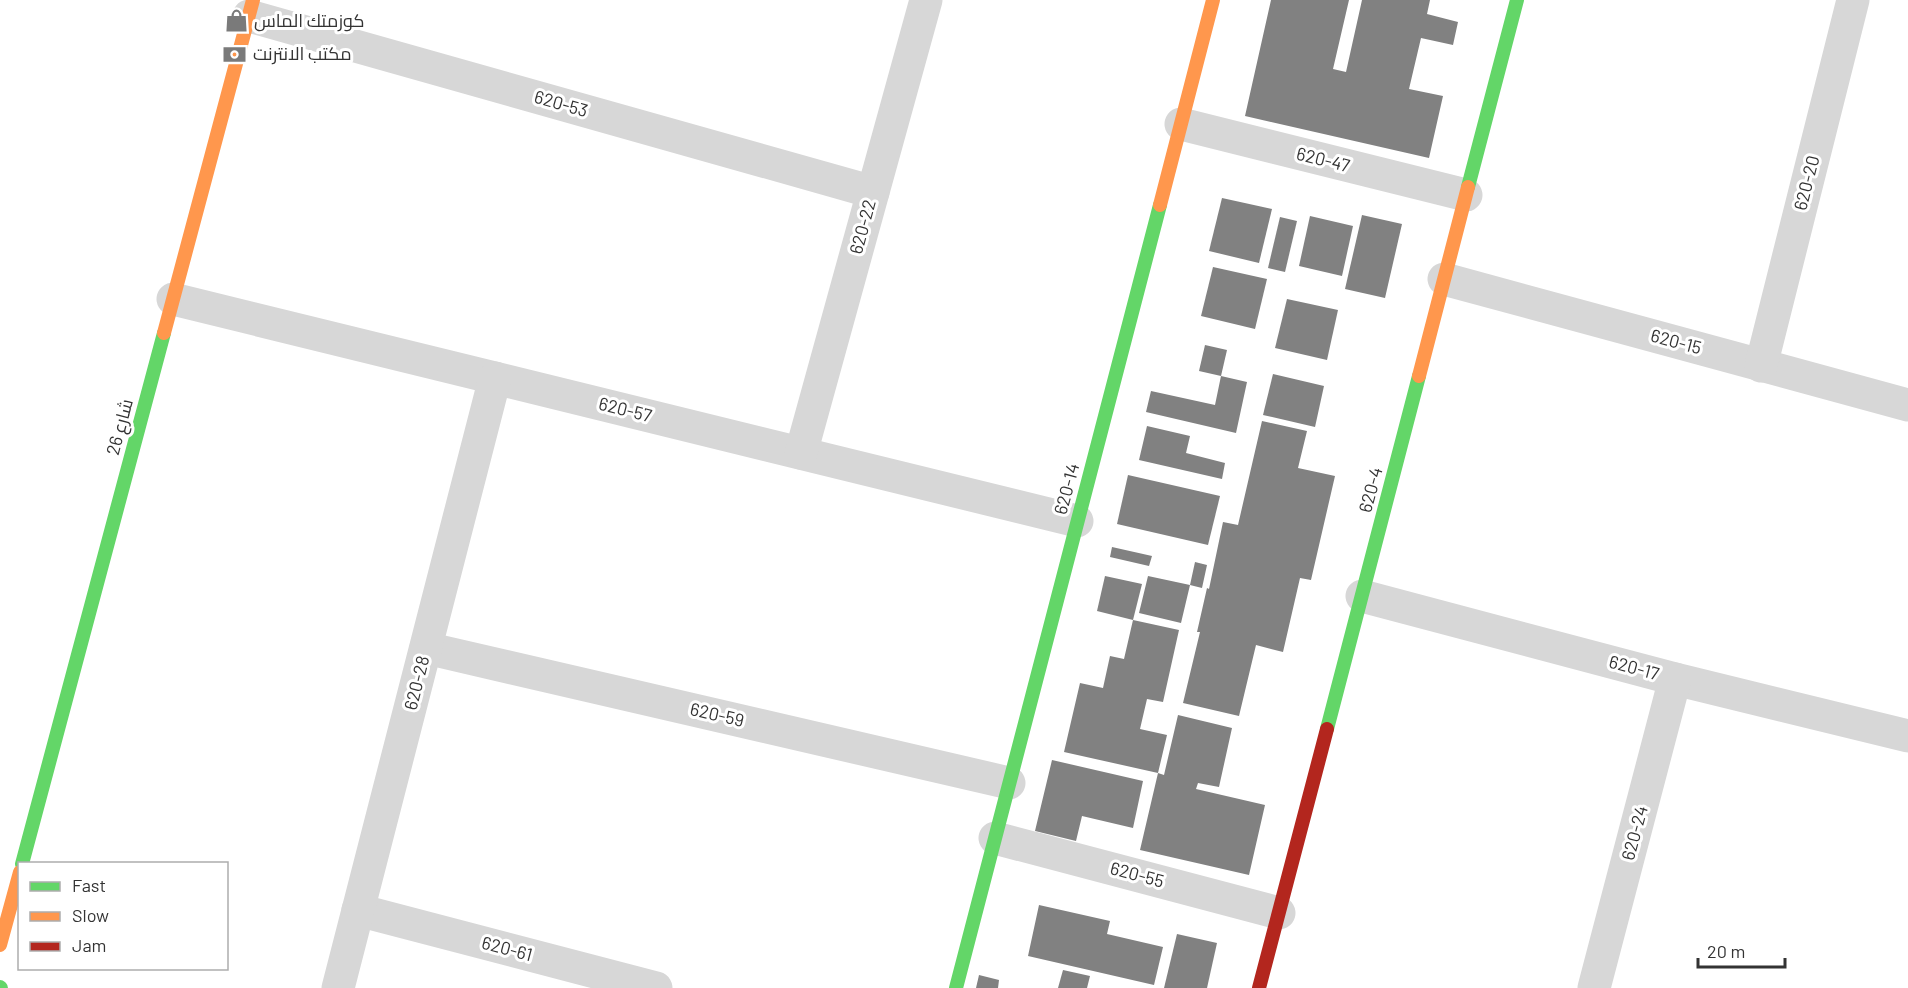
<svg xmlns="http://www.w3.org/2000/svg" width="1908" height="988" font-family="Barlow,Cairo,sans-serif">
	<rect width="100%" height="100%" fill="#fff"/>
	<g fill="#818181">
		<polygon points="1271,0 1349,0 1333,69 1346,72 1362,0 1430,0 1427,14 1458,22 1453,45 1421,38 1409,89 1443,96 1429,158 1245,116"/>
		<polygon points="1222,198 1272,209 1259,263 1209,251"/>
		<polygon points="1362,215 1402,224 1385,298 1345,289"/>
		<polygon points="1310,216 1353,226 1342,276 1299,266"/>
		<polygon points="1280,217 1297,221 1285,272 1268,268"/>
		<polygon points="1213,267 1267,279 1255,329 1201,316"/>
		<polygon points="1287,299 1338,310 1327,360 1275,348"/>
		<polygon points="1205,345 1227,350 1221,376 1199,371"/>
		<polygon points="1273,374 1324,386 1315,427 1263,415"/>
		<polygon points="1221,376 1247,382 1236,433 1146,412 1151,391 1215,405"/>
		<polygon points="1262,421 1307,431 1298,468 1335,476 1311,580 1300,578 1283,652 1256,645 1239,716 1183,703 1200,632 1197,632 1207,588 1209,589 1223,522 1238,525"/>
		<polygon points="1147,426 1190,436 1186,453 1225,463 1222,479 1139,460"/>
		<polygon points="1128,475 1220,496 1208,545 1117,524"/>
		<polygon points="1112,547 1152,556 1149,566 1110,557"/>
		<polygon points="1195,562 1207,565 1202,588 1190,585 1181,623 1139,613 1148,576 1190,585"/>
		<polygon points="1105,576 1142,584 1133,620 1097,611"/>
		<polygon points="1133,620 1179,630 1163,702 1147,699 1140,729 1167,735 1158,773 1164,775 1178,715 1232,728 1219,787 1198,783 1196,789 1265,805 1249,875 1140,850 1158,773 1064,752 1080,683 1103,688 1110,656 1124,659"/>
		<polygon points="1052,760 1143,781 1133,828 1082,816 1076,841 1035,831"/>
		<polygon points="1039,905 1110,921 1107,934 1163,947 1154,985 1028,956"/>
		<polygon points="1177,934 1217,943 1207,988 1164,988"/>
		<polygon points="1063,970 1090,976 1087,988 1058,988"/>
		<polygon points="979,975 999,980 998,988 976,988"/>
	</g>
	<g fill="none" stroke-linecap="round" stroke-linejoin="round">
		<g stroke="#d7d7d7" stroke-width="33">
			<polyline points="249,16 873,192"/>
			<polyline points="1181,124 1466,195"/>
			<polyline points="1444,279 1908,405"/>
			<polyline points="173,299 1077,521"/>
			<polyline points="1761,366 1853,0"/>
			<polyline points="801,453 926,0"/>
			<polyline points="1362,596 1675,679 1908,736"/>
			<polyline points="426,648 1009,783"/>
			<polyline points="995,838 1279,913"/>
			<polyline points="358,910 656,988"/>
			<polyline points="338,988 495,378"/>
			<polyline points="1594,988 1675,679"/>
		</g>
		<g stroke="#63d668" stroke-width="14">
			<polyline points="1468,187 1517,0"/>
			<polyline points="1327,729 1419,376"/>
			<polyline points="22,864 164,333"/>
			<polyline points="0,987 1,988"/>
			<polyline points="956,988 1160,205"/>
		</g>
		<g stroke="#ff974d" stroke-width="14">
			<polyline points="1160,205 1213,0"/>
			<polyline points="164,333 253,0"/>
			<polyline points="1419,376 1468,187"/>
			<polyline points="0,945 20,872"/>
		</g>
		<polyline stroke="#b3261e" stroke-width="14" points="1259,988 1327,729"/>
	</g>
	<defs>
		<symbol id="shop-bare" viewBox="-9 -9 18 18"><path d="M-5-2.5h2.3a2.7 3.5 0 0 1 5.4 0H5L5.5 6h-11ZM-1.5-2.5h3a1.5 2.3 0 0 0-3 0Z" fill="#7a7a7a" stroke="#fff" stroke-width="2.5" paint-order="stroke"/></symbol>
		<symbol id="bank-bare" viewBox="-9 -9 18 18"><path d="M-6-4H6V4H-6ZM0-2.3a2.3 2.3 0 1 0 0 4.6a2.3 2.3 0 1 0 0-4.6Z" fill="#7a7a7a" stroke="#fff" stroke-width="2.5" paint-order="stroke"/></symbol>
	</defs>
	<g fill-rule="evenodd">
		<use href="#shop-bare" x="220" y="4" width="33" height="33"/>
		<use href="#bank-bare" x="218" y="38" width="33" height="33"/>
	</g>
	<g text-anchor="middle" stroke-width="6" stroke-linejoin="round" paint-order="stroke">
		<g font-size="18" fill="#333" stroke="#fff" text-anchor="start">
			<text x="254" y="27">كوزمتك الماس</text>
			<text x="253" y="60">مكتب الانترنت</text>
		</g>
		<g font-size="18" fill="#333" stroke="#fff">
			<text transform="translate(561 104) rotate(16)" y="6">620-53</text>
			<text transform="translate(1323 160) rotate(14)" y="6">620-47</text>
			<text transform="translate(1807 183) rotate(-76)" y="6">620-20</text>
			<text transform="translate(863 227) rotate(-75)" y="6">620-22</text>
			<text transform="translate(1676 342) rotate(15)" y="6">620-15</text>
			<text transform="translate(625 410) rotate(14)" y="6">620-57</text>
			<text transform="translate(120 427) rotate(-75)" y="6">شارع 26</text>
			<text transform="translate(1067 489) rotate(-75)" y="6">620-14</text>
			<text transform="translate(1371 490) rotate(-75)" y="6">620-4</text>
			<text transform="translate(1634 668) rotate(15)" y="6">620-17</text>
			<text transform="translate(417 683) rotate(-76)" y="6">620-28</text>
			<text transform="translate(717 715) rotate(13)" y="6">620-59</text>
			<text transform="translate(1635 833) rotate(-75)" y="6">620-24</text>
			<text transform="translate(1137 875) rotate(15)" y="6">620-55</text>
			<text transform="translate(507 949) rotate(15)" y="6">620-61</text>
		</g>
	</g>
	<rect x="18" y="862" width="210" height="108" fill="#ffffff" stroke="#adadad" stroke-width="1.5"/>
	<rect x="30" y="882" width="30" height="9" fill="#63d668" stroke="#adadad" stroke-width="1.5"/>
	<text x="72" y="892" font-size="18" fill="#333333">Fast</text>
	<rect x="30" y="912" width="30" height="9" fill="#ff974d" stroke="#adadad" stroke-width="1.5"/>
	<text x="72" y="922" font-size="18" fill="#333333">Slow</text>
	<rect x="30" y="942" width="30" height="9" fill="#b3261e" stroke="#adadad" stroke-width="1.5"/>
	<text x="72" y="952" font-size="18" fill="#333333">Jam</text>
	<path d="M1698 958v9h87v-9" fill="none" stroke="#333333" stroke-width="3"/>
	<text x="1707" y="958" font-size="18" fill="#333333" stroke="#ffffff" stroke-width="4.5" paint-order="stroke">20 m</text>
</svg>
